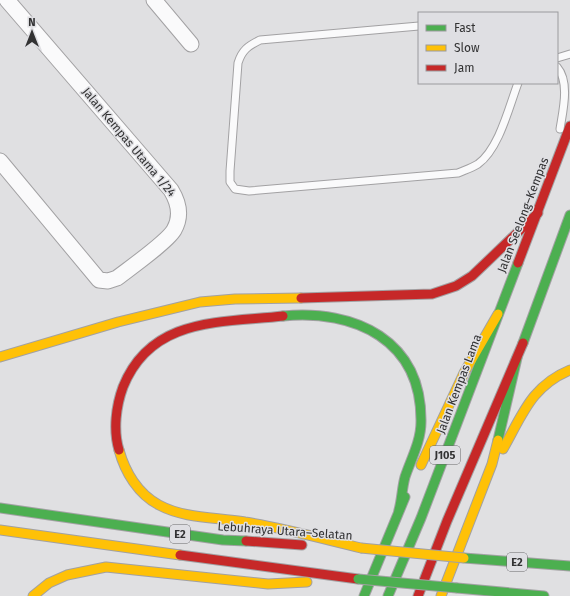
<svg xmlns="http://www.w3.org/2000/svg" width="570" height="596" font-family="'Fira Sans',sans-serif">
	<rect width="100%" height="100%" fill="#e0e0e2"/>
	<g fill="none" stroke-linecap="round" stroke-linejoin="round">
		<defs>
			<g id="lane">
				<path d="M 419,26 L 260,40 C 248,46 242,50 238,63 L 230,171 L 230,182 L 235,189 L 249,191 L 458,173 C 465,170 472,168 478,164 C 499,149 509,107 518,83"/>
				<polyline points="557,58 570,54"/>
				<path d="M 557,67 C 570,82 563,110 560,129"/>
			</g>
			<g id="street">
				<polyline points="154,0 191,44"/>
				<path d="M 0,161 L 99,280 L 108,281 L 117,278 C 130,268 167,242 174,230 C 182,216 179,203 171,190 L 7,0"/>
			</g>
			<g id="fast">
				<path d="M 283,316 C 355,309 422,340 421,422 C 421,441 411,459 405,477 C 402,488 402,499 399,510"/>
				<polyline points="523,343 570,215"/>
				<polyline points="498,440 517,358"/>
				<polyline points="0,508 223,540 246,541"/>
				<polyline points="464,558 570,566"/>
				<polyline points="457,588 544,596"/>
				<polyline points="364,596 405,497"/>
				<polyline points="388,596 421,518 518,263"/>
			</g>
			<g id="slow">
				<polyline points="0,357 118,322 200,302 235,299 301,298"/>
				<path d="M 503,449 C 522,416 531,386 570,370"/>
				<path d="M 119,450 C 125,472 138,494 159,505 C 185,519 217,517 245,522 C 284,528 323,539 361,548"/>
				<polyline points="421,465 464,373 498,314"/>
				<polyline points="0,530 180,555"/>
				<polyline points="33,596 49,583 67,575 106,567 268,584 307,582"/>
				<polyline points="441,596 492,464 498,440"/>
			</g>
			<g id="jam">
				<polyline points="518,263 570,126"/>
				<polyline points="301,298 432,294 456,286 472,276 538,213"/>
				<path d="M 119,450 C 113,430 116,406 123,387 C 151,317 220,323 283,316"/>
				<polyline points="246,541 302,545"/>
				<polyline points="180,555 358,579"/>
				<polyline points="418,596 447,521 523,343"/>
			</g>
		</defs>
		<use href="#lane" stroke="#a2a1a3" stroke-width="9"/>
		<use href="#street" stroke="#a2a1a3" stroke-width="17"/>
		<use href="#fast" stroke="#a2a1a3" stroke-width="11"/>
		<use href="#slow" stroke="#a2a1a3" stroke-width="11"/>
		<use href="#jam" stroke="#a2a1a3" stroke-width="11"/>
		<use href="#lane" stroke="#fafafb" stroke-width="7"/>
		<use href="#street" stroke="#fafafb" stroke-width="15"/>
		<use href="#fast" stroke="#4caf50" stroke-width="9"/>
		<use href="#slow" stroke="#ffc107" stroke-width="9"/>
		<use href="#jam" stroke="#c62828" stroke-width="9"/>
		<defs>
			<polyline id="fast-bridge" points="358,579 457,588"/>
			<polyline id="slow-bridge" points="361,548 464,558"/>
		</defs>
		<use href="#fast-bridge" stroke="#a2a1a3" stroke-width="11" stroke-linecap="butt"/>
		<use href="#slow-bridge" stroke="#a2a1a3" stroke-width="11" stroke-linecap="butt"/>
		<use href="#fast-bridge" stroke="#4caf50" stroke-width="9"/>
		<use href="#slow-bridge" stroke="#ffc107" stroke-width="9"/>
	</g>
	<g text-anchor="middle" stroke-width="3" stroke-linejoin="round" paint-order="stroke">
		<g fill="#dfdfe3" stroke="#666668" stroke-width="1">
			<rect x="430" y="446" width="30" height="18" rx="3"/>
			<rect x="170" y="525" width="20" height="18" rx="3"/>
			<rect x="507" y="553" width="20" height="18" rx="3"/>
		</g>
		<g font-size="11" font-weight="bold" fill="#323233">
			<text x="445" y="459">J105</text>
			<text x="180" y="538">E2</text>
			<text x="517" y="566">E2</text>
		</g>
		<g font-size="12" fill="#323233" stroke="#dfdfe3">
			<text transform="translate(129 142) rotate(50)" y="4">Jalan Kempas Utama 1/24</text>
			<text transform="translate(523 215) rotate(-69)" y="4">Jalan Seelong–Kempas</text>
			<text transform="translate(459 384) rotate(-69)" y="4">Jalan Kempas Lama</text>
			<text transform="translate(285 531) rotate(4)" y="4">Lebuhraya Utara–Selatan</text>
		</g>
	</g>
	<rect x="418" y="12" width="140" height="72" fill="#dfdfe3" stroke="#9a9a9d"/>
	<rect x="426" y="25" width="20" height="6" fill="#4caf50" stroke="#9a9a9d"/>
	<text x="454" y="32" font-size="12" fill="#323233">Fast</text>
	<rect x="426" y="45" width="20" height="6" fill="#ffc107" stroke="#9a9a9d"/>
	<text x="454" y="52" font-size="12" fill="#323233">Slow</text>
	<rect x="426" y="65" width="20" height="6" fill="#c62828" stroke="#9a9a9d"/>
	<text x="454" y="72" font-size="12" fill="#323233">Jam</text>
	<g transform="translate(32 32)" stroke="#dfdfe3" stroke-width="3" paint-order="stroke">
	<path d="M0-3L7 15L0 10L-7 15Z" fill="#323233"/>
	<text y="-6" font-size="11" font-weight="bold" text-anchor="middle" fill="#323233">N</text>
	</g>
</svg>
